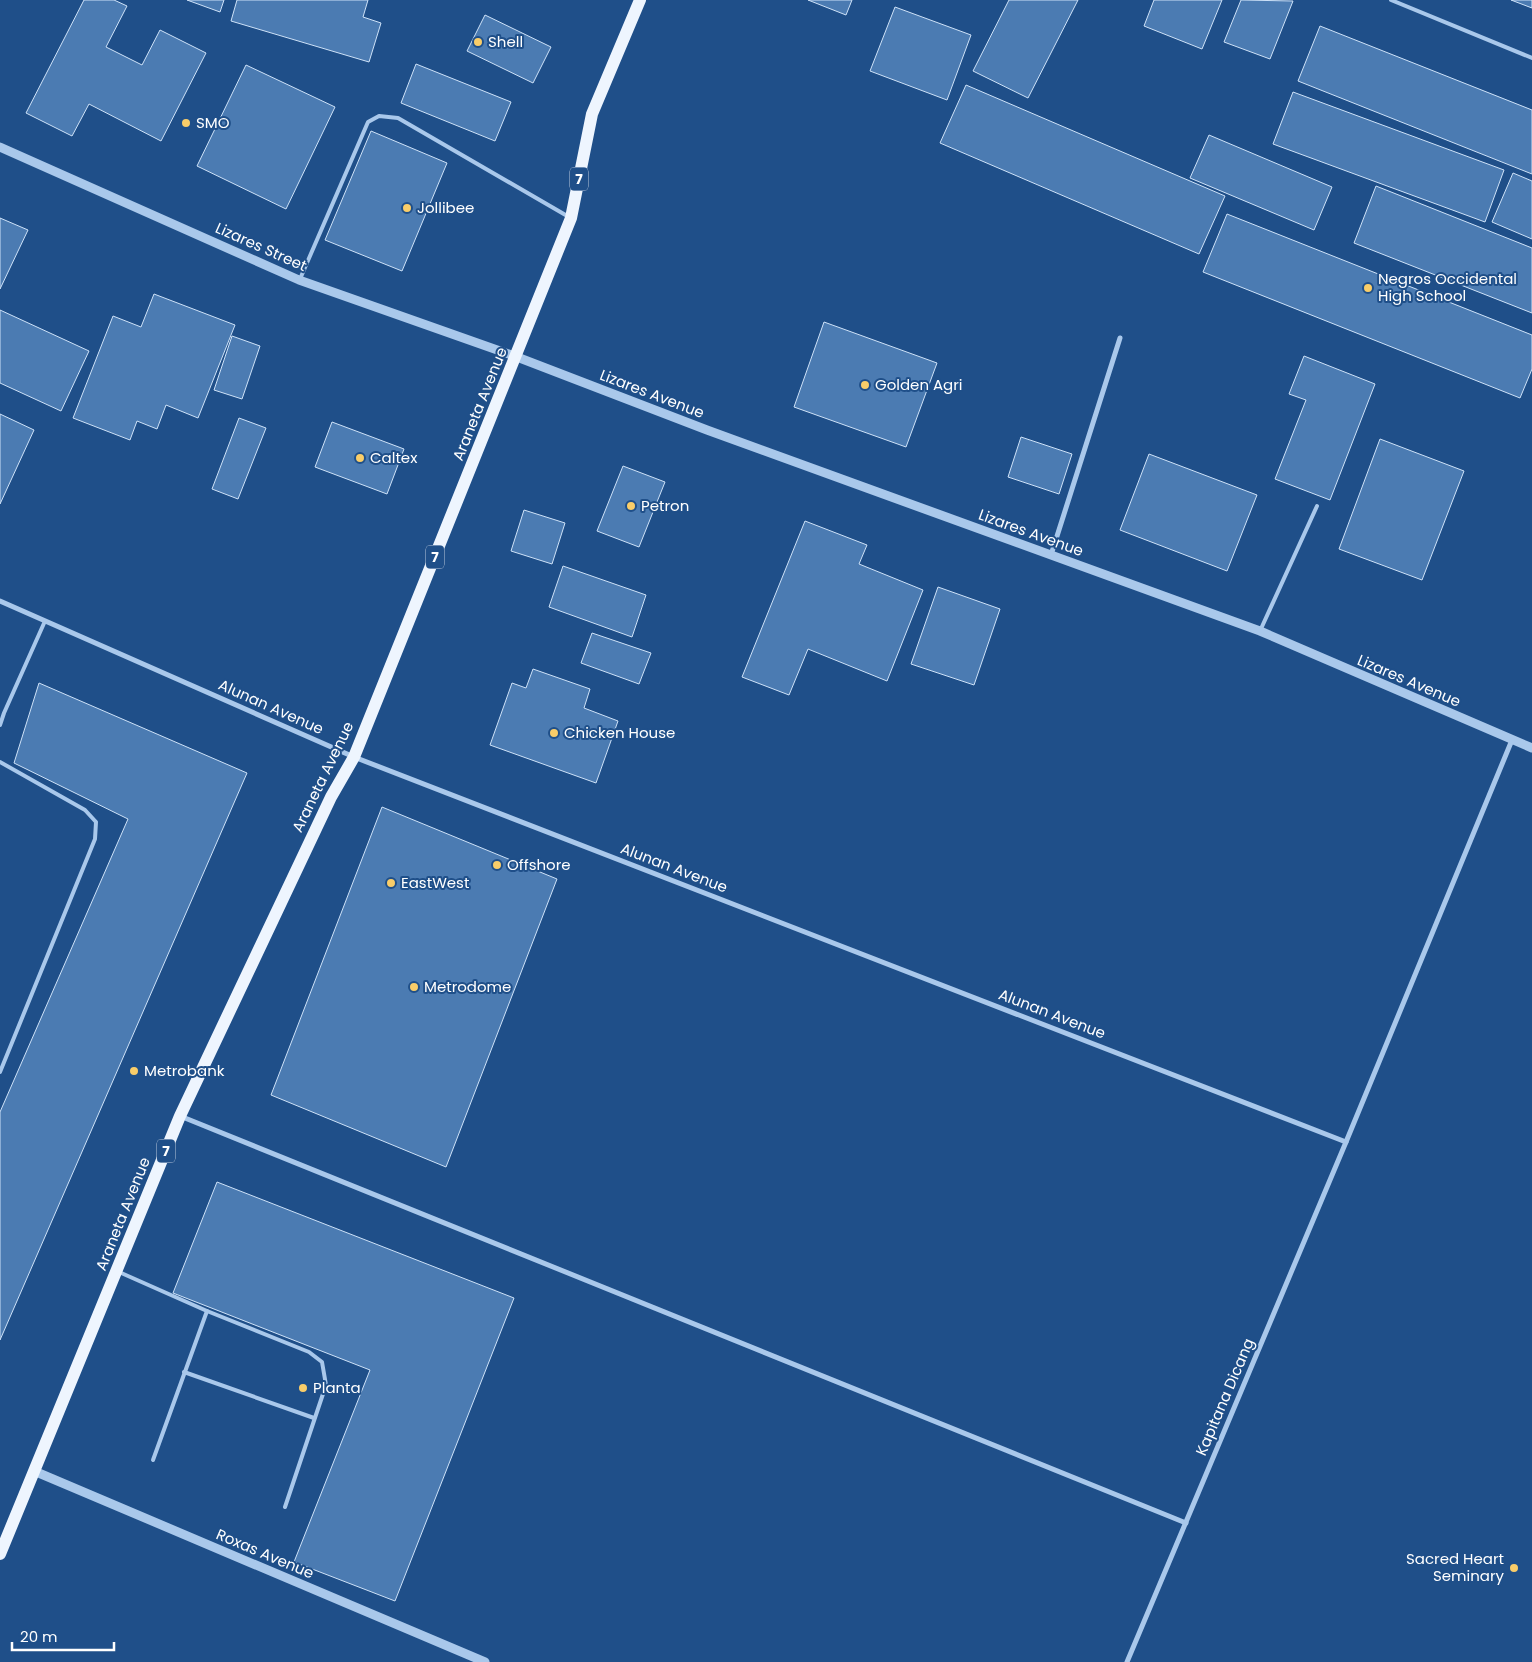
<svg xmlns="http://www.w3.org/2000/svg" width="1532" height="1662" font-family="Poppins,sans-serif">
	<rect width="100%" height="100%" fill="#1f4f89"/>
	<g fill="#4b7bb2" stroke="#cee2f8">
		<polygon points="84,0 114,0 127,6 106,47 142,65 160,30 206,53 161,141 89,104 72,136 26,113"/>
		<polygon points="187,0 224,0 220,12"/>
		<polygon points="237,0 368,0 363,17 381,23 369,62 231,21"/>
		<polygon points="808,0 852,0 846,15"/>
		<polygon points="1009,0 1078,0 1028,98 973,71"/>
		<polygon points="1154,0 1222,0 1202,49 1144,26"/>
		<polygon points="1241,0 1293,1 1270,59 1224,42"/>
		<polygon points="1511,0 1532,0 1532,8"/>
		<polygon points="895,7 971,35 947,100 870,71"/>
		<polygon points="485,15 551,47 533,83 467,51"/>
		<polygon points="1320,26 1532,110 1532,174 1298,81"/>
		<polygon points="416,64 511,102 495,141 401,103"/>
		<polygon points="246,65 335,107 286,209 197,166"/>
		<polygon points="966,85 1225,196 1199,254 940,143"/>
		<polygon points="1293,92 1504,170 1485,222 1273,144"/>
		<polygon points="371,131 447,163 402,271 325,240"/>
		<polygon points="1209,135 1332,187 1314,230 1190,178"/>
		<polygon points="1513,173 1532,181 1532,239 1492,222"/>
		<polygon points="1376,186 1532,248 1532,313 1354,243"/>
		<polygon points="1227,214 1532,335 1532,369 1520,398 1203,272"/>
		<polygon points="0,218 28,230 0,289"/>
		<polygon points="154,294 235,325 198,418 166,405 157,429 137,421 130,440 73,418 113,316 141,327"/>
		<polygon points="0,310 89,351 61,411 0,383"/>
		<polygon points="824,322 937,363 906,447 794,407"/>
		<polygon points="232,336 260,346 242,399 214,390"/>
		<polygon points="1304,356 1375,384 1330,500 1275,479 1306,400 1289,394"/>
		<polygon points="0,414 34,430 0,504"/>
		<polygon points="239,418 266,428 238,499 212,489"/>
		<polygon points="332,422 404,449 387,494 315,467"/>
		<polygon points="1021,437 1072,454 1059,494 1008,477"/>
		<polygon points="1380,439 1464,471 1422,580 1339,549"/>
		<polygon points="1149,454 1257,495 1227,571 1120,530"/>
		<polygon points="623,466 665,482 639,547 597,531"/>
		<polygon points="524,510 565,523 552,564 511,551"/>
		<polygon points="805,521 867,545 859,564 923,590 887,681 808,649 789,695 742,677"/>
		<polygon points="563,566 646,595 632,637 549,607"/>
		<polygon points="938,587 1000,609 974,685 911,664"/>
		<polygon points="592,633 651,653 639,684 581,663"/>
		<polygon points="533,669 590,689 584,708 618,721 596,783 490,745 512,683 526,688"/>
		<polygon points="39,683 247,773 0,1340 0,1112 128,819 14,763"/>
		<polygon points="382,807 557,879 446,1167 271,1095"/>
		<polygon points="217,1182 514,1298 395,1601 294,1562 370,1370 173,1293"/>
	</g>
	<g fill="none" stroke-linecap="round" stroke-linejoin="round">
		<g stroke="#a9c8eb" stroke-width="4">
			<polyline points="1391,0 1532,58"/>
			<polyline points="300,279 368,122 379,116 398,118 569,217"/>
			<polyline points="1260,631 1317,506"/>
			<polyline points="0,725 4,713 45,621"/>
			<polyline points="0,762 85,810 96,822 95,839 0,1072"/>
			<polyline points="119,1272 207,1311 309,1352 322,1362 326,1385 285,1507"/>
			<polyline points="184,1372 314,1418"/>
			<polyline points="153,1460 207,1311"/>
		</g>
		<g stroke="#a9c8eb" stroke-width="5">
			<polyline points="1051,555 1120,338"/>
			<polyline points="0,601 354,757 1346,1142"/>
			<polyline points="180,1116 1186,1523"/>
			<polyline points="1127,1662 1346,1142 1512,740"/>
		</g>
		<g stroke="#a9c8eb" stroke-width="9">
			<polyline points="0,147 299,280 517,357 707,430 1260,631 1532,748"/>
			<polyline points="34,1471 485,1662"/>
		</g>
		<polyline stroke="#eef5fe" stroke-width="12" points="0,1554 180,1116 331,797 354,757 571,218 592,114 640,0"/>
	</g>
	<g fill="#f9cd69" stroke="#1f4f89" stroke-width="2">
		<circle cx="478" cy="42" r="5"/>
		<circle cx="186" cy="123" r="5"/>
		<circle cx="407" cy="208" r="5"/>
		<circle cx="1368" cy="288" r="5"/>
		<circle cx="865" cy="385" r="5"/>
		<circle cx="360" cy="458" r="5"/>
		<circle cx="631" cy="506" r="5"/>
		<circle cx="554" cy="733" r="5"/>
		<circle cx="497" cy="865" r="5"/>
		<circle cx="391" cy="883" r="5"/>
		<circle cx="414" cy="987" r="5"/>
		<circle cx="134" cy="1071" r="5"/>
		<circle cx="303" cy="1388" r="5"/>
		<circle cx="1514" cy="1568" r="5"/>
	</g>
	<g text-anchor="middle" stroke-width="4" stroke-linejoin="round" paint-order="stroke">
		<g fill="#1f4f89" stroke="#bccadc" stroke-width="1">
			<rect x="570" y="167.5" width="18" height="23" rx="4"/>
			<rect x="426" y="545.5" width="18" height="23" rx="4"/>
			<rect x="157" y="1139.5" width="18" height="23" rx="4"/>
		</g>
		<g font-size="14" font-weight="bold" fill="#fff">
			<text x="579" y="184">7</text>
			<text x="435" y="562">7</text>
			<text x="166" y="1156">7</text>
		</g>
		<g font-size="15" fill="#fff" stroke="#1f4f89" text-anchor="start">
			<text x="488" y="47">Shell</text>
			<text x="196" y="128">SMO</text>
			<text x="417" y="213">Jollibee</text>
			<text x="1378" y="284">Negros Occidental<tspan x="1378" dy="17">High School</tspan></text>
			<text x="875" y="390">Golden Agri</text>
			<text x="370" y="463">Caltex</text>
			<text x="641" y="511">Petron</text>
			<text x="564" y="738">Chicken House</text>
			<text x="507" y="870">Offshore</text>
			<text x="401" y="888">EastWest</text>
			<text x="424" y="992">Metrodome</text>
			<text x="144" y="1076">Metrobank</text>
			<text x="313" y="1393">Planta</text>
			<text x="1504" y="1564" text-anchor="end">Sacred Heart<tspan x="1504" dy="17">Seminary</tspan></text>
		</g>
		<g font-size="15" fill="#fff" stroke="#1f4f89">
			<text transform="translate(261 247) rotate(24)" y="5">Lizares Street</text>
			<text transform="translate(652 394) rotate(21)" y="5">Lizares Avenue</text>
			<text transform="translate(480 404) rotate(-68)" y="5">Araneta Avenue</text>
			<text transform="translate(1031 533) rotate(20)" y="5">Lizares Avenue</text>
			<text transform="translate(1409 681) rotate(23)" y="5">Lizares Avenue</text>
			<text transform="translate(271 707) rotate(24)" y="5">Alunan Avenue</text>
			<text transform="translate(323 777) rotate(-64)" y="5">Araneta Avenue</text>
			<text transform="translate(674 868) rotate(21)" y="5">Alunan Avenue</text>
			<text transform="translate(1052 1014) rotate(21)" y="5">Alunan Avenue</text>
			<text transform="translate(123 1214) rotate(-68)" y="5">Araneta Avenue</text>
			<text transform="translate(1225 1397) rotate(-67)" y="5">Kapitana Dicang</text>
			<text transform="translate(265 1554) rotate(23)" y="5">Roxas Avenue</text>
		</g>
	</g>
	<path d="M12 1642v8h102v-8" fill="none" stroke="#ffffff" stroke-width="2.5"/>
	<text x="20" y="1642" font-size="15" fill="#ffffff" stroke="#1f4f89" stroke-width="4" paint-order="stroke">20 m</text>
</svg>
